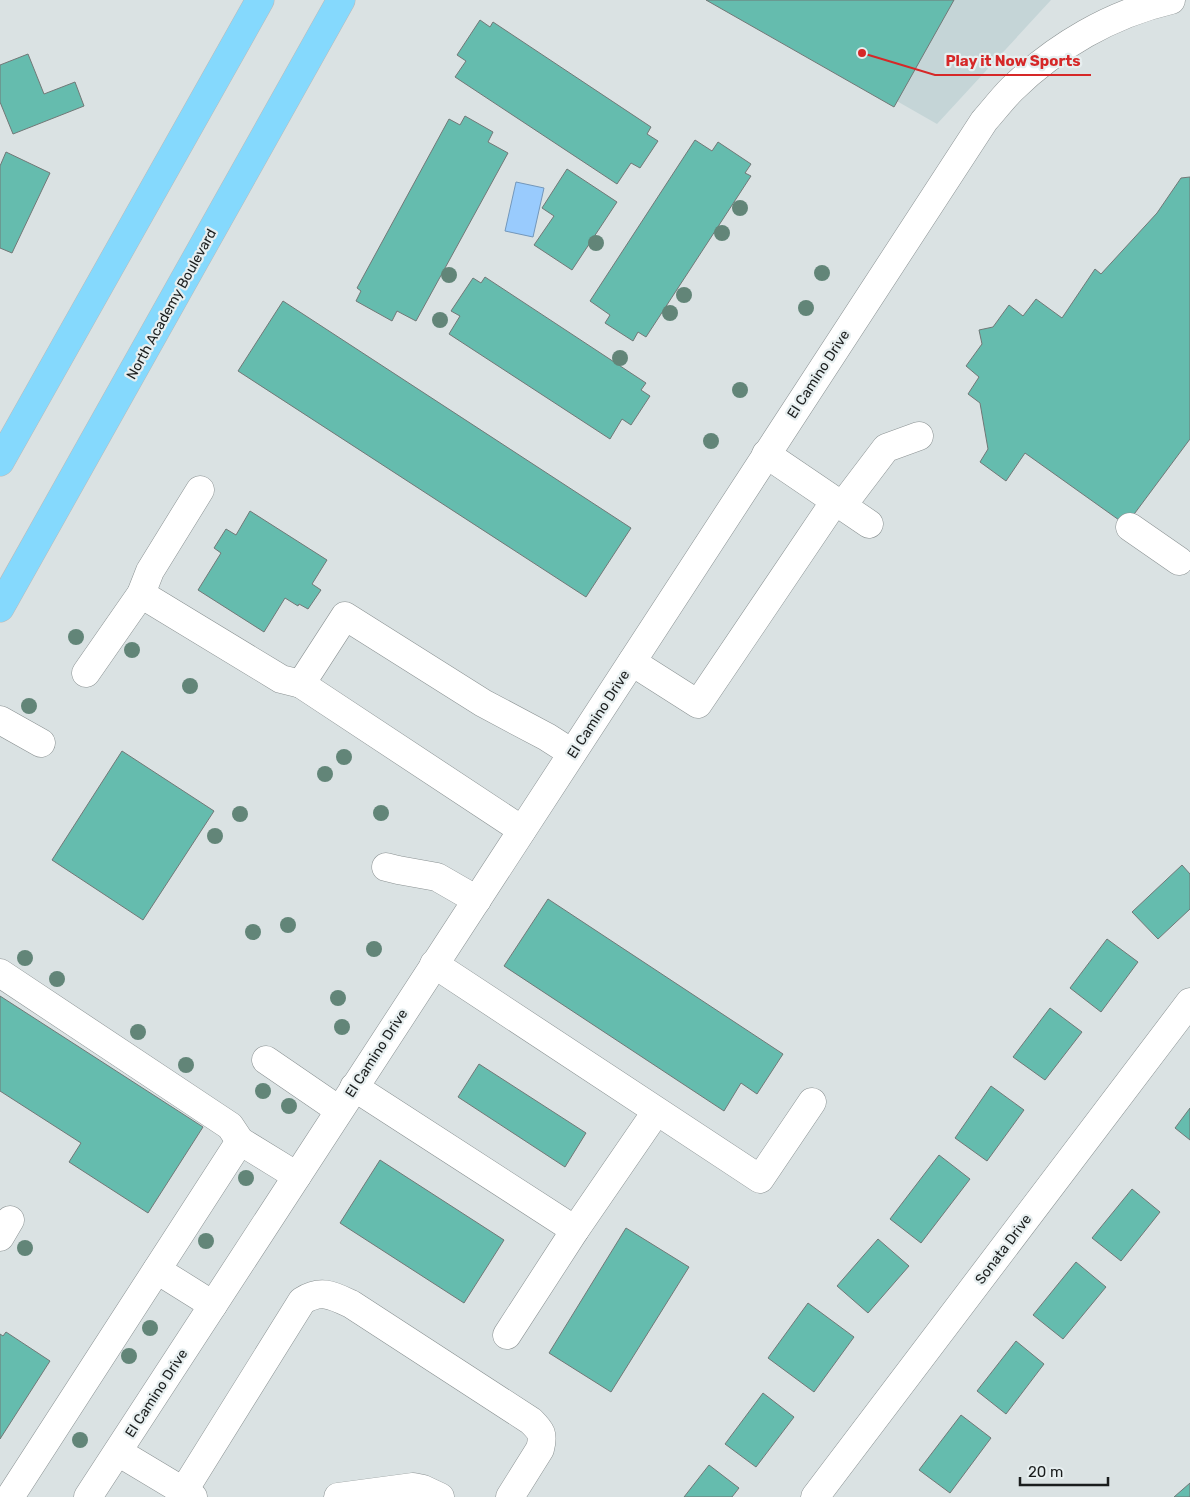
<svg xmlns="http://www.w3.org/2000/svg" width="1190" height="1497" font-family="Rubik,sans-serif">
	<rect width="100%" height="100%" fill="#dae2e3"/>
	<polygon fill="#c5d5d7" points="720,0 1051,0 937,124"/>
	<polygon fill="#99cbfd" stroke="#7397ba" points="516,182 544,188 533,237 505,231"/>
	<g fill="#65bcae" stroke="#717877">
		<polygon points="706,0 954,0 894,107"/>
		<polygon points="480,20 490,27 493,22 651,127 647,134 658,141 640,168 631,163 617,184 455,77 466,61 457,55"/>
		<polygon points="28,54 44,94 75,82 84,106 13,134 0,102 0,65"/>
		<polygon points="465,116 493,132 488,142 508,153 416,321 397,311 392,321 356,301 361,291 357,288 449,119 460,125"/>
		<polygon points="695,140 712,151 718,142 751,164 745,173 751,176 646,337 638,332 633,341 605,323 610,315 590,301"/>
		<polygon points="6,152 50,173 12,253 0,248 0,166"/>
		<polygon points="567,169 617,202 572,270 534,245 554,216 542,208"/>
		<polygon points="1190,177 1190,439 1126,525 1025,453 1006,481 980,462 988,449 980,403 968,394 979,377 966,366 982,344 979,330 993,327 1009,305 1023,316 1036,299 1062,318 1095,269 1101,274 1157,213 1181,178"/>
		<polygon points="485,277 646,383 641,390 650,396 631,425 622,419 610,439 449,334 460,316 451,311 473,278 481,283"/>
		<polygon points="283,301 631,528 586,597 238,371"/>
		<polygon points="250,511 327,560 312,584 321,590 308,609 299,604 298,606 285,598 264,632 198,590 221,553 214,548 226,529 236,535"/>
		<polygon points="122,751 214,811 143,920 52,860"/>
		<polygon points="1182,865 1190,874 1190,909 1158,939 1132,912"/>
		<polygon points="548,899 783,1054 757,1094 741,1083 724,1111 504,966"/>
		<polygon points="1107,939 1138,962 1101,1012 1070,988"/>
		<polygon points="0,996 203,1127 148,1213 69,1162 81,1143 0,1091"/>
		<polygon points="1050,1008 1082,1032 1045,1080 1013,1057"/>
		<polygon points="479,1064 586,1133 565,1167 458,1097"/>
		<polygon points="991,1086 1024,1110 987,1161 955,1138"/>
		<polygon points="1190,1108 1190,1140 1175,1128"/>
		<polygon points="939,1155 970,1179 921,1243 890,1219"/>
		<polygon points="380,1160 504,1240 464,1303 340,1223"/>
		<polygon points="1132,1189 1160,1212 1121,1261 1092,1238"/>
		<polygon points="626,1228 689,1267 611,1392 549,1353"/>
		<polygon points="878,1239 909,1266 868,1313 837,1286"/>
		<polygon points="1076,1262 1106,1287 1063,1339 1033,1315"/>
		<polygon points="808,1303 854,1337 814,1392 768,1358"/>
		<polygon points="6,1332 50,1361 0,1439 0,1334 3,1336"/>
		<polygon points="1016,1341 1044,1364 1006,1414 977,1391"/>
		<polygon points="763,1393 794,1417 756,1467 725,1444"/>
		<polygon points="961,1415 991,1438 950,1493 919,1470"/>
		<polygon points="709,1465 739,1488 732,1497 684,1497"/>
		<polygon points="1190,1483 1190,1497 1174,1497"/>
	</g>
	<g fill="none" stroke-linecap="round" stroke-linejoin="round">
		<defs>
			<g id="minor">
				<polyline points="766,454 869,524"/>
				<polyline points="842,506 886,448 919,436"/>
				<polyline points="1130,527 1179,561"/>
				<polyline points="141,594 281,679 301,684"/>
				<polyline points="632,662 698,704 835,501"/>
				<polyline points="86,673 141,594 150,571 200,490"/>
				<polyline points="0,720 41,743"/>
				<polyline points="522,830 301,684 345,616 483,703 547,737 572,753"/>
				<polyline points="386,867 398,870 437,877 477,900"/>
				<polyline points="434,964 760,1179 812,1102"/>
				<polyline points="0,973 230,1126 240,1141 297,1176"/>
				<polyline points="266,1060 339,1110"/>
				<polyline points="354,1087 575,1230"/>
				<polyline points="0,1237 10,1220"/>
				<polyline points="157,1270 213,1305"/>
				<polyline points="507,1335 575,1230 656,1112"/>
				<polyline points="118,1452 193,1497"/>
				<path d="M 183,1492 L 302,1301 C 321,1289 332,1295 351,1304 L 531,1421 C 541,1431 544,1434 540,1449 L 510,1497"/>
				<polyline points="10,1497 240,1141"/>
				<path d="M 88,1497 L 984,121 C 993,111 1002,99 1012,89 C 1056,46 1111,14 1171,0"/>
				<polyline points="338,1497 413,1487 423,1489 440,1497"/>
				<polyline points="815,1497 1190,1002"/>
			</g>
			<g id="highway">
				<polyline points="0,462 260,0"/>
				<polyline points="0,608 341,0"/>
			</g>
		</defs>
		<use href="#minor" stroke="#8b9293" stroke-width="29"/>
		<use href="#highway" stroke="#babbbb" stroke-width="29"/>
		<use href="#minor" stroke="#fff" stroke-width="28"/>
		<use href="#highway" stroke="#85d9fd" stroke-width="28"/>
	</g>
	<g fill="#628578">
		<circle cx="740" cy="208" r="8"/>
		<circle cx="722" cy="233" r="8"/>
		<circle cx="596" cy="243" r="8"/>
		<circle cx="822" cy="273" r="8"/>
		<circle cx="449" cy="275" r="8"/>
		<circle cx="684" cy="295" r="8"/>
		<circle cx="806" cy="308" r="8"/>
		<circle cx="670" cy="313" r="8"/>
		<circle cx="440" cy="320" r="8"/>
		<circle cx="620" cy="358" r="8"/>
		<circle cx="740" cy="390" r="8"/>
		<circle cx="711" cy="441" r="8"/>
		<circle cx="76" cy="637" r="8"/>
		<circle cx="132" cy="650" r="8"/>
		<circle cx="190" cy="686" r="8"/>
		<circle cx="29" cy="706" r="8"/>
		<circle cx="344" cy="757" r="8"/>
		<circle cx="325" cy="774" r="8"/>
		<circle cx="381" cy="813" r="8"/>
		<circle cx="240" cy="814" r="8"/>
		<circle cx="215" cy="836" r="8"/>
		<circle cx="288" cy="925" r="8"/>
		<circle cx="253" cy="932" r="8"/>
		<circle cx="374" cy="949" r="8"/>
		<circle cx="25" cy="958" r="8"/>
		<circle cx="57" cy="979" r="8"/>
		<circle cx="338" cy="998" r="8"/>
		<circle cx="342" cy="1027" r="8"/>
		<circle cx="138" cy="1032" r="8"/>
		<circle cx="186" cy="1065" r="8"/>
		<circle cx="263" cy="1091" r="8"/>
		<circle cx="289" cy="1106" r="8"/>
		<circle cx="246" cy="1178" r="8"/>
		<circle cx="206" cy="1241" r="8"/>
		<circle cx="25" cy="1248" r="8"/>
		<circle cx="150" cy="1328" r="8"/>
		<circle cx="129" cy="1356" r="8"/>
		<circle cx="80" cy="1440" r="8"/>
	</g>
	<g text-anchor="middle" stroke-width="4.5" stroke-linejoin="round" paint-order="stroke">
		<g font-size="14" fill="#1a1d1d" stroke="#e7eff0">
			<text transform="translate(171 304) rotate(-61)" y="5">North Academy Boulevard</text>
			<text transform="translate(818 374) rotate(-57)" y="5">El Camino Drive</text>
			<text transform="translate(598 714) rotate(-57)" y="5">El Camino Drive</text>
			<text transform="translate(376 1053) rotate(-57)" y="5">El Camino Drive</text>
			<text transform="translate(1003 1249) rotate(-53)" y="5">Sonata Drive</text>
			<text transform="translate(156 1393) rotate(-57)" y="5">El Camino Drive</text>
		</g>
	</g>
	<path fill="none" stroke="#d62828" stroke-width="2" d="M862 53L935 75H1091"/>
	<circle fill="#d62828" stroke="#e7eff0" stroke-width="2" cx="862" cy="53" r="5"/>
	<g font-size="15" text-anchor="middle" font-weight="bold" fill="#d62828" stroke="#e7eff0" stroke-width="4.5" stroke-linejoin="round" paint-order="stroke">
		<text x="1013" y="66">Play it Now Sports</text>
	</g>
	<path d="M1020 1477v8h88v-8" fill="none" stroke="#1a1d1d" stroke-width="2.5"/>
	<text x="1028" y="1477" font-size="15" fill="#1a1d1d" stroke="#e7eff0" stroke-width="4" paint-order="stroke">20 m</text>
</svg>
